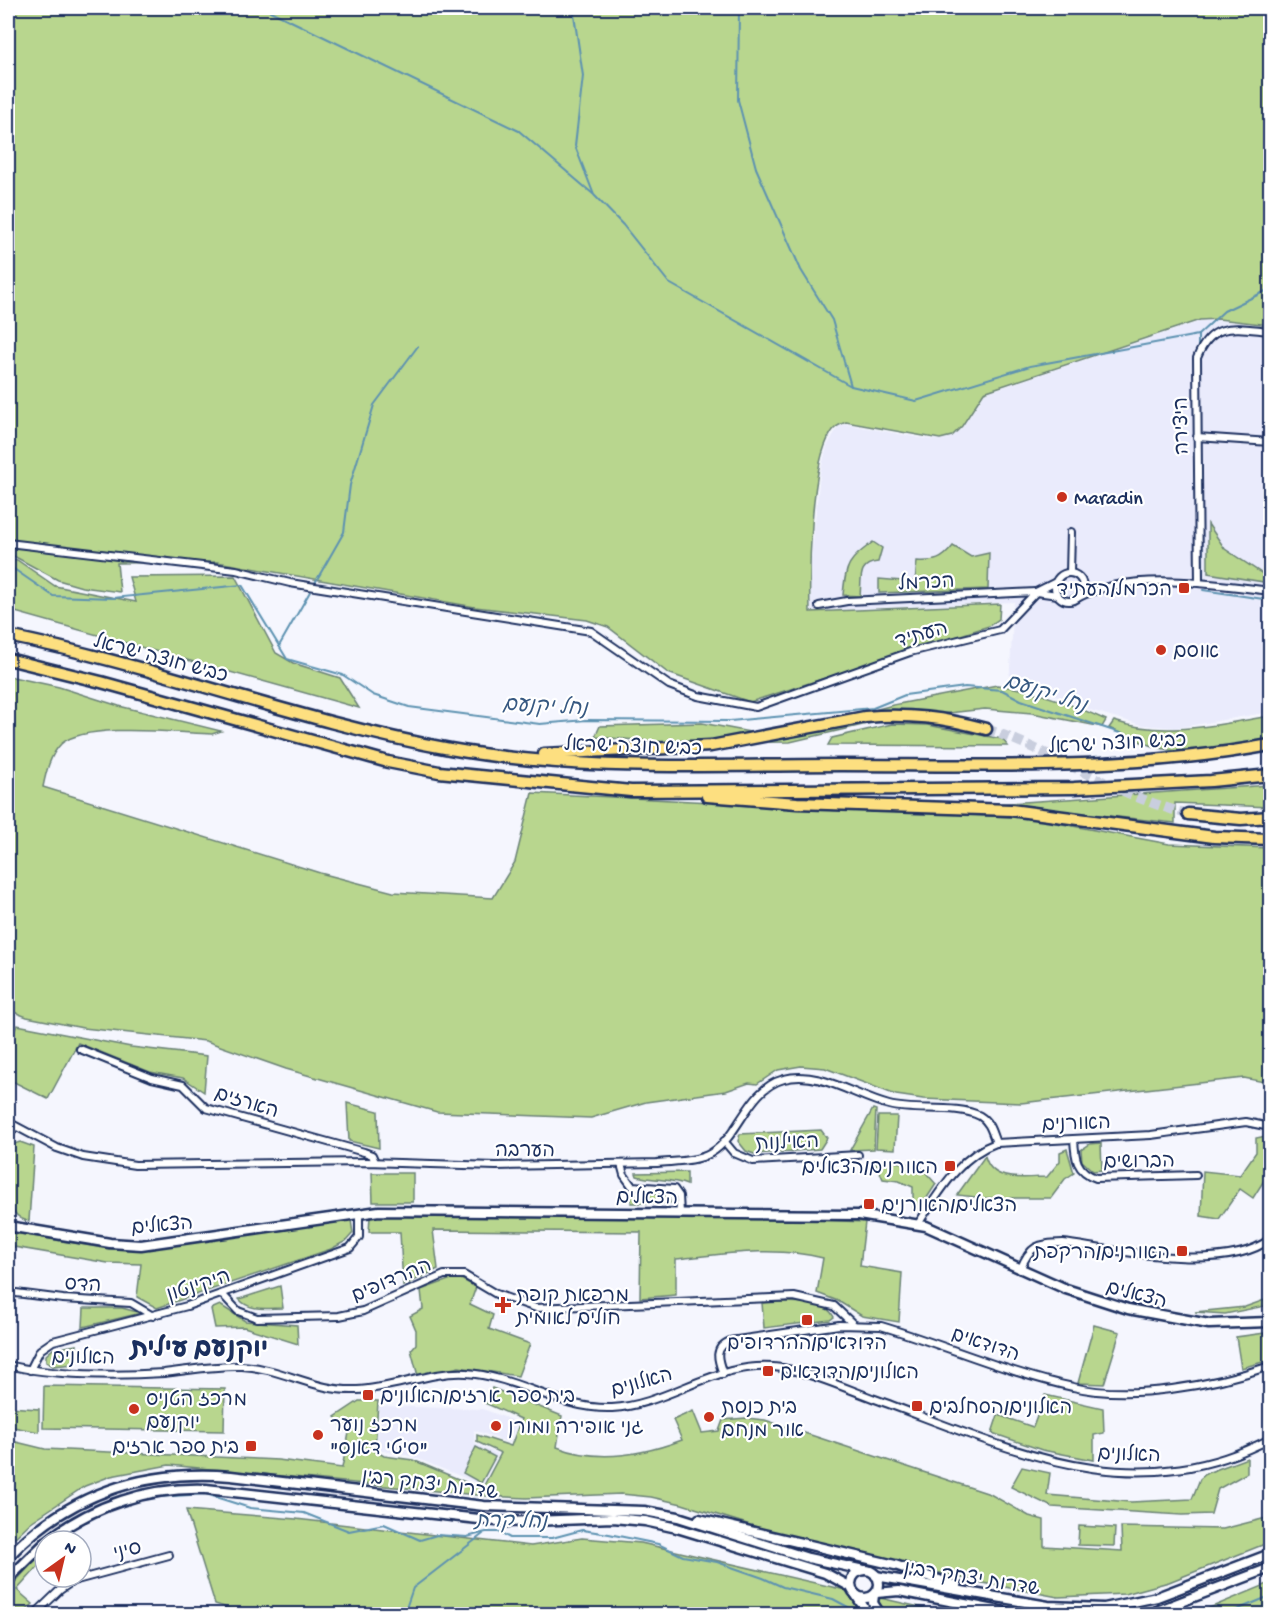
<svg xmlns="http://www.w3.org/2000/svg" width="1278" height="1622" font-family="'Gochi Hand','Playpen Sans Hebrew',sans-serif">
	<rect width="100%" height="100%" fill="#f5f6fe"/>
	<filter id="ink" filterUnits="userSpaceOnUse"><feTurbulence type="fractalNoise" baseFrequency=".0167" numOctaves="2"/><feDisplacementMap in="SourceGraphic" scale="12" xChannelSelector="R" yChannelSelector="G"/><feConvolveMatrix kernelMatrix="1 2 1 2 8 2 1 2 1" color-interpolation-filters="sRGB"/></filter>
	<g filter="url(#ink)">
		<g fill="#eaebfc">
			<polygon points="1218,320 1270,327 1270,712 1176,728 1141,725 1090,710 1039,688 1009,685 1014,602 811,611 810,570 820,473 827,446 838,427 846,424 927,439 940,440 952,437 963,427 985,393 1201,321"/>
			<polygon points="379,1406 483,1409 517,1422 509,1443 474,1430 475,1444 498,1454 482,1485 411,1456 377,1450"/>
		</g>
		<g fill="#b8d68e" stroke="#6a8276" stroke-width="1.5">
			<path d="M 8,8 L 1270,8 L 1270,325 L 1218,319 L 1200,320 L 984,392 L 962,426 L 952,436 L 940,439 L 846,422 C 839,425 835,426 831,433 C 810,465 809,573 810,612 L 1000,604 L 999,619 L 989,626 L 750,702 L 668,673 L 608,627 L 587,620 L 475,607 L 217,562 L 117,563 L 120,592 L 82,587 L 58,580 L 8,553 Z"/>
			<polygon points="1208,524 1225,549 1270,579 1270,583 1208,573"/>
			<path d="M 873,542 L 882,548 L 878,562 C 857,564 862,578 860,596 L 843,595 C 846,563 848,561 873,542 Z"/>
			<path d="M 953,546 L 971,557 L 989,553 L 988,589 L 879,593 L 879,579 L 915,582 L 917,561 C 935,562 942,560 953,546 Z"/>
			<polygon points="8,559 17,560 55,586 136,602 129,577 235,576 276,653 293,663 340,678 359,708 8,610"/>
			<path d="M 8,676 L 59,687 L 119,706 L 221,731 L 212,734 C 178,733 86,722 61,744 C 50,755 46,772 43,787 L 320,873 L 393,892 L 493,898 L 515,862 L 532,793 L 1030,818 L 1169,844 L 1270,848 L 1270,1083 L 1244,1078 L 1021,1103 L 923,1099 L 896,1095 L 825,1068 L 801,1066 L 778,1070 L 757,1084 L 749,1083 L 726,1091 L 646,1102 L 591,1118 L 437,1112 L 286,1069 L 206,1041 L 83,1028 L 27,1017 L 8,1010 Z"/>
			<path d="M 997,685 C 1036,690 1071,704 1106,720 L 1102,727 L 1032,713 L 985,709 L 884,720 L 790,742 L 679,743 L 595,737 L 600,726 L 702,723 L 755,733 L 782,734 L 893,705 Z"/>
			<path d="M 1270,716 L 1270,739 C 1240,743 1201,755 1169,750 C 1148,746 1128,737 1109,728 L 1114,721 C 1164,738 1220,724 1270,716 Z"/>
			<polygon points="892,724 927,725 1002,739 1008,746 828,745 832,738"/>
			<polygon points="1270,785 1270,807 1175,803 1175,823 995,804"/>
			<polygon points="17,1025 131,1047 207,1056 204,1092 183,1078 150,1072 78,1043 48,1099 8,1079 8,1046"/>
			<polygon points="347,1103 378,1111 379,1148 349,1141"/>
			<polygon points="873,1109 876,1110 874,1149 850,1150"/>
			<polygon points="878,1116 897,1116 895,1149 876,1148"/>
			<polygon points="821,1130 827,1138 820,1149 754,1154 746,1151 738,1141 740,1134"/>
			<polygon points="1266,1136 1270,1137 1270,1171 1253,1198 1240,1189 1219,1219 1201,1216 1203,1171 1240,1175 1256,1152 1256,1138"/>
			<path d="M 20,1142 L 34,1147 L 29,1221 C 0,1217 6,1168 8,1146 Z"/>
			<polygon points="1101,1143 1102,1170 1093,1171 1082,1161 1081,1150 1090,1144"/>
			<path d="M 1067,1149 L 1074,1173 L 1065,1179 L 1051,1198 L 985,1198 L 957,1195 L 985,1156 C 992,1184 1024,1177 1047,1177 L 1060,1161 L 1060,1152 Z"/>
			<polygon points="874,1159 919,1165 936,1184 921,1207 913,1211 913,1187 899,1181 883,1179"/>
			<path d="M 687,1172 L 687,1185 C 671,1178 654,1181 637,1176 L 636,1173 Z"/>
			<polygon points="372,1173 413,1173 413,1202 373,1202"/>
			<polygon points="662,1193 669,1198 670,1203 631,1203 632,1194"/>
			<path d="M 380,1216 L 768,1218 L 865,1222 L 860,1266 L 902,1273 L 899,1322 L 862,1316 L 838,1301 L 817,1293 L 823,1258 C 776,1246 724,1254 676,1259 L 676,1295 L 640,1298 L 641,1232 L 433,1230 L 438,1269 L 403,1286 L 400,1232 L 369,1232 L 370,1217 Z"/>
			<polygon points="351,1220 353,1233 346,1241 331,1249 157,1308 137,1297 141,1264 108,1263 8,1246 8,1232 109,1249 141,1250"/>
			<polygon points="457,1277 476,1287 470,1304 493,1315 489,1329 530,1344 518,1376 459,1367 418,1376 411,1350 416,1344 416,1330 410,1316 423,1309 421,1290"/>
			<path d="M 280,1286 L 283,1308 C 267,1308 250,1312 239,1299 Z"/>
			<polygon points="1270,1298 1270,1305 1225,1314 1195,1312 1245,1307"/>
			<path d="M 783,1302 C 798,1303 827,1301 834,1317 L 830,1320 L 764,1328 L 762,1303 Z"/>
			<polygon points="220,1305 245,1321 297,1325 298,1344 244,1327 215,1328 211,1309"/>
			<polygon points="84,1308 122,1308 141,1313 83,1327"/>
			<polygon points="1094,1325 1120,1332 1104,1384 1078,1383"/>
			<polygon points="1265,1333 1270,1333 1270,1360 1241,1368 1236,1337"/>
			<polygon points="77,1345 75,1364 53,1366 46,1362 46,1355 53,1349"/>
			<polygon points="44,1386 225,1389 224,1431 43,1428"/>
			<path d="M 492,1388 L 562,1416 L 557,1447 C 598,1463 642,1455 682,1440 L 673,1420 L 693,1411 L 702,1433 L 719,1431 L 723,1420 L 746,1418 L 765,1420 L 990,1494 L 1029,1516 L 1044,1520 L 1044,1546 L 1122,1551 L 1121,1527 L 1223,1529 L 1270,1517 L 1270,1542 L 1169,1582 L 1125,1594 L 1058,1597 L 983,1583 L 799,1540 L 682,1504 L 651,1497 L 621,1494 L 526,1498 L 487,1496 L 169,1465 L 111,1476 L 85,1486 L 31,1522 L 8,1544 L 8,1440 L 45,1449 L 278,1460 L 342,1468 L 349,1433 L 335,1417 L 359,1401 L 378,1401 L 375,1451 L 384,1456 L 413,1460 L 482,1489 L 501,1453 L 477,1442 L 477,1435 L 511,1446 L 521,1419 L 485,1403 Z"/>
			<polygon points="1045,1395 1103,1408 1104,1433 1094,1435 1094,1460 1042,1450 992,1433 998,1415 1033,1427"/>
			<polygon points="8,1407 39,1409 39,1432 8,1426"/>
			<polygon points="476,1447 495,1457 481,1483 463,1473"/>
			<polygon points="1247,1458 1247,1473 1218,1489 1211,1514 1182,1515 1052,1507 1011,1487 1022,1467 1050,1473 1047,1495 1131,1502 1192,1499 1200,1479 1207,1473"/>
			<polygon points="186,1510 296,1519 531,1546 582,1538 641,1543 950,1614 246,1614 215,1604"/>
			<polygon points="1079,1526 1115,1528 1114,1546 1078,1545"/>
			<polygon points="45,1549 45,1559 17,1590 33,1604 23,1614 8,1614 8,1590"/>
			<polygon points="1270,1583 1270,1614 1195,1614"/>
		</g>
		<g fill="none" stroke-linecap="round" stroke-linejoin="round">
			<g stroke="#5d92b1" stroke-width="2">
				<polyline points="264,8 519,131 593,194"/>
				<polyline points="573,8 583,76 575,146 594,195 623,225 669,283 851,386 916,401 1030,366 1198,335"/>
				<polyline points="739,8 738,100 756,168 801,270 832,320 851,386"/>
				<polyline points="1198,346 1198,335 1224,311 1270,289"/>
				<polyline points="1201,477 1202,515"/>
				<polyline points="1202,528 1203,576"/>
				<polyline points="8,565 53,596 113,598 242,585 287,659 343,675 373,695 409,707 540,724 586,720 730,721 873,708 905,695 965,687 1002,690 1021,700 1132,737"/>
				<polyline points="1203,590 1270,600"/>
				<polyline points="279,646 344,532 350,485 374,405 418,346"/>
				<polyline points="156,1497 206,1494 250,1508 304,1513 349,1531 384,1524 420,1540 437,1535 467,1537 486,1532 499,1532 510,1538 552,1538 582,1530 609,1534 658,1544 683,1556 717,1562 763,1578 783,1587 833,1599 861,1614"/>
				<polyline points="404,1614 413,1588 483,1534"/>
				<polyline points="1227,1614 1270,1596"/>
			</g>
			<path stroke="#c9cede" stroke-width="10" stroke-dasharray="10 5" stroke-linecap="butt" d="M 986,729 C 1056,752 1116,796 1188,814"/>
			<defs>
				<g id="street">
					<polyline points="1197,437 1270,442"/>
					<polyline points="8,543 236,570 290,583 591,631 669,685 698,696 756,707 910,652 1000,630 1036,592 1056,582"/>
					<polyline points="1070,573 1071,532"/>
					<circle cx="1069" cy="587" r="14"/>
					<path d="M 1199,583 L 1197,358 C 1212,320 1236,328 1270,331"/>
					<path d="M 1077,598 C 1132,570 1212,584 1270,591"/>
					<polyline points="819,606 847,601 1036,592 1058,595"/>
					<polyline points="80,1049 152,1078 183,1085 206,1108 364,1152 372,1155 375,1162"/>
					<path d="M 8,1122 L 57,1148 L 83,1157 L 135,1165 L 367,1162 L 496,1166 L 657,1163 C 674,1161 696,1162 711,1153 C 741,1135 747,1089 784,1079 C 819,1069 856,1097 889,1105 C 915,1112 957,1104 980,1116 C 990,1122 992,1133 996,1143"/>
					<polyline points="8,1137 15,1127"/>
					<path d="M 1074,1139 C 1075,1158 1076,1171 1096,1178 L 1196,1175"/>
					<polyline points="724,1141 734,1153 753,1161 858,1155"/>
					<polyline points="621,1164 624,1175 632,1186 674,1189 679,1196 680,1213"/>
					<path d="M 918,1224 C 939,1193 959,1156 996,1143 L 1151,1135 L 1246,1122 L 1270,1127"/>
					<path d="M 1020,1270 C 1030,1245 1037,1244 1063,1243 C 1116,1250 1226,1274 1270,1239"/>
					<polyline points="8,1292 63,1299 131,1303 153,1316"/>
					<polyline points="222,1294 238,1311 257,1318 339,1316 363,1311 444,1275 464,1275 496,1294 536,1308 794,1297 834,1306 853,1324"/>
					<path d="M 8,1365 C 52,1376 118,1376 164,1373 C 190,1370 216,1365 242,1366 C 282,1368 316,1392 357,1390 C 393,1389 430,1371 466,1373 C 517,1376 560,1410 612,1408 C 670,1405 719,1358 782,1368 C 814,1374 845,1388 875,1399 C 1009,1448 1131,1511 1270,1439"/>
					<polyline points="30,1370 40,1350 53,1341 187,1306 350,1248 359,1237 359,1214"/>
					<path d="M 723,1374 C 718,1360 713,1348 730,1341 L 839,1325 L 881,1326 C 945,1345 1008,1373 1073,1387 C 1131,1401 1214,1385 1270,1366"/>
					<polyline points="35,1614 60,1590 73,1581 169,1555"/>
				</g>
				<g id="secondary">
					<polyline points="8,1226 110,1243 141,1245 379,1211 859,1215 926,1226 1066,1289 1128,1309 1209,1324 1270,1322"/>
					<polyline points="699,1519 895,1565 957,1586"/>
					<path d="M 47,1541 C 92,1505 149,1487 206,1489 L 506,1522 L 613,1518 L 645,1521 L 677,1528 L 825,1573 L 851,1587"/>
					<path d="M 8,1557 C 69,1493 144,1469 231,1476 L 484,1506 L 644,1511 L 678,1517 L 808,1558 L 864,1570"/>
					<circle cx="865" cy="1584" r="14"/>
					<polyline points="876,1576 1048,1606 1104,1608 1157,1597 1270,1554"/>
					<polyline points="8,1579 45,1543"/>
					<polyline points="876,1593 899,1591 1015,1614"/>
					<polyline points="856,1595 868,1614"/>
					<polyline points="874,1595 873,1603 880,1614"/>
					<polyline points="1149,1614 1270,1568"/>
				</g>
				<g id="highway">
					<path d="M 8,636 C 157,666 300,722 450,749 C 578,772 711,765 841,765 C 984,765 1129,771 1270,745"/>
					<polyline points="8,659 101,682 388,762 439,772 631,791 1074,788 1211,781 1270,775"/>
					<path d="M 544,754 L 711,746 L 865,717 C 908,713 945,718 986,729"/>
					<polyline points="707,796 797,803 1011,810 1214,837 1270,839"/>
					<polyline points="1188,814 1241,819 1270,817"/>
				</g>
			</defs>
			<use href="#street" stroke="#1b2f5e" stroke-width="10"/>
			<use href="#secondary" stroke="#1b2f5e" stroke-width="13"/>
			<use href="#highway" stroke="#1b2f5e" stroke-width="15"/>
			<use href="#street" stroke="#fff" stroke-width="6"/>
			<use href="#secondary" stroke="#fff" stroke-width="8"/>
			<use href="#highway" stroke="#fddf80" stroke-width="10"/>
		</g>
	</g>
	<g fill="#c8321e" stroke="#fff" stroke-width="2">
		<circle cx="1062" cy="497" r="6"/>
		<rect x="1178" y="582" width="12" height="12" rx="3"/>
		<circle cx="1161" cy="650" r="6"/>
		<rect x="944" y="1160" width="12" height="12" rx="3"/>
		<rect x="863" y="1198" width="12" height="12" rx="3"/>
		<rect x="1176" y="1245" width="12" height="12" rx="3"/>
		<path d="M500 1296h6v6h6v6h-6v6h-6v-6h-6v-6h6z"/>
		<rect x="801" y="1314" width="12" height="12" rx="3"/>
		<rect x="762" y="1365" width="12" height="12" rx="3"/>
		<rect x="362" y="1389" width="12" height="12" rx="3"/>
		<rect x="911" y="1400" width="12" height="12" rx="3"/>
		<circle cx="134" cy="1409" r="6"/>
		<circle cx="709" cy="1417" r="6"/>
		<circle cx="496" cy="1426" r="6"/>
		<circle cx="318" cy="1435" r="6"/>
		<rect x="245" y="1440" width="12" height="12" rx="3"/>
	</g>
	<g text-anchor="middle" stroke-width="4.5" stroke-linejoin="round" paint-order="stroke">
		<g font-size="20" fill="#1b2f5e" stroke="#fff">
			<text transform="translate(1180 426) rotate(-91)" y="7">היצירה</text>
			<text transform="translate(926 581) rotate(-3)" y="7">הכרמל</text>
			<text transform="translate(921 633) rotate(-16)" y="7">העתיד</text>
			<text transform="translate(161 657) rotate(15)" y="7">כביש חוצה ישראל</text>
			<text transform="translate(1117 742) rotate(-3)" y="7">כביש חוצה ישראל</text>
			<text transform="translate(633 745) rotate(2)" y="7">כביש חוצה ישראל</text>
			<text transform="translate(247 1101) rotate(17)" y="7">הארזים</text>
			<text transform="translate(1076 1122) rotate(-2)" y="7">האורנים</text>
			<text transform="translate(787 1141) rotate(-2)" y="7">האילנות</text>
			<text x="525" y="1156">הערבה</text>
			<text transform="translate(1139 1160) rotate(-1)" y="7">הברושים</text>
			<text transform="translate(647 1196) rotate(1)" y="7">הצאלים</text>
			<text transform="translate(162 1224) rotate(-5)" y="7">הצאלים</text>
			<text transform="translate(391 1279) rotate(-23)" y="7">ההרדופים</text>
			<text transform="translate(83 1283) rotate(3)" y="7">הדס</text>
			<text transform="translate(198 1284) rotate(-18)" y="7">היקינטון</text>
			<text transform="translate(1137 1293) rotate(14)" y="7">הצאלים</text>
			<text transform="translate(986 1343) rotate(18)" y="7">הדודאים</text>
			<text transform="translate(83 1356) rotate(1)" y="7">האלונים</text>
			<text transform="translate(641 1381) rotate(-16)" y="7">האלונים</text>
			<text transform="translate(1129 1453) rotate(2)" y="7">האלונים</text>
			<text transform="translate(430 1483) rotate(7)" y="7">שדרות יצחק רבין</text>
			<text transform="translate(127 1549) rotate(-14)" y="7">סיני</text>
			<text transform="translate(972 1577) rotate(9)" y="7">שדרות יצחק רבין</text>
		</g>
		<g font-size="20" fill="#1b2f5e" stroke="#fff" text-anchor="start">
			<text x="1074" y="504">Maradin</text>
			<text x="1172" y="595" text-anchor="end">הכרמל/העתיד</text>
			<text x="1173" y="657">אוסם</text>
			<text x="938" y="1173" text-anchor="end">האורנים/הצאלים</text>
			<text x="881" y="1211">הצאלים/האורנים</text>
			<text x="1170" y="1258" text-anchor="end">האורנים/הרקפת</text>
			<text x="516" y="1301">מרפאת קופת<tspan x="516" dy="23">חולים לאומית</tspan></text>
			<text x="807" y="1349" text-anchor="middle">הדודאים/ההרדופים</text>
			<text x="780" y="1378">האלונים/הדודאים</text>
			<text x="380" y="1402">בית ספר ארזים/האלונים</text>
			<text x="146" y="1405">מרכז הטניס<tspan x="146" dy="23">יוקנעם</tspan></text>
			<text x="721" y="1413">בית כנסת<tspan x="721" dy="23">אור מנחם</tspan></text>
			<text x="929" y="1413">האלונים/הסחלבים</text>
			<text x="330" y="1431">מרכז נוער<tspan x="330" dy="23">"סיטי דאנס"</tspan></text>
			<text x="508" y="1433">גני אופירה ומורן</text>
			<text x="239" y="1453" text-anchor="end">בית ספר ארזים</text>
		</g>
		<g font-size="21" font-style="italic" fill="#365881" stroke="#fff">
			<text transform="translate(1046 692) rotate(18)" y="7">נחל יקנעם</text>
			<text transform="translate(545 705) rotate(3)" y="7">נחל יקנעם</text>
			<text transform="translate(511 1520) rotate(1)" y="7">נחל קרת</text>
		</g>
		<g font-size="26" font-weight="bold" fill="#1b2f5e" stroke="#fff">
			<text x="199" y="1356">יוקנעם עילית</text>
		</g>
	</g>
	<rect width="1278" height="1622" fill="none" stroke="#fff" stroke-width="30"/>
	<rect x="15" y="15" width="1248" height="1592" fill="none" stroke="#1b2f5e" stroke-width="2" filter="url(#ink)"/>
	<g transform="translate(63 1559) rotate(34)"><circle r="28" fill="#ffffff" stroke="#a4acbf" stroke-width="1.5"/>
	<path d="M0-4.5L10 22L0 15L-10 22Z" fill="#c8321e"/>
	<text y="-9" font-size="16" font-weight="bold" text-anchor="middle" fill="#1b2f5e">N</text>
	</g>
</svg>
